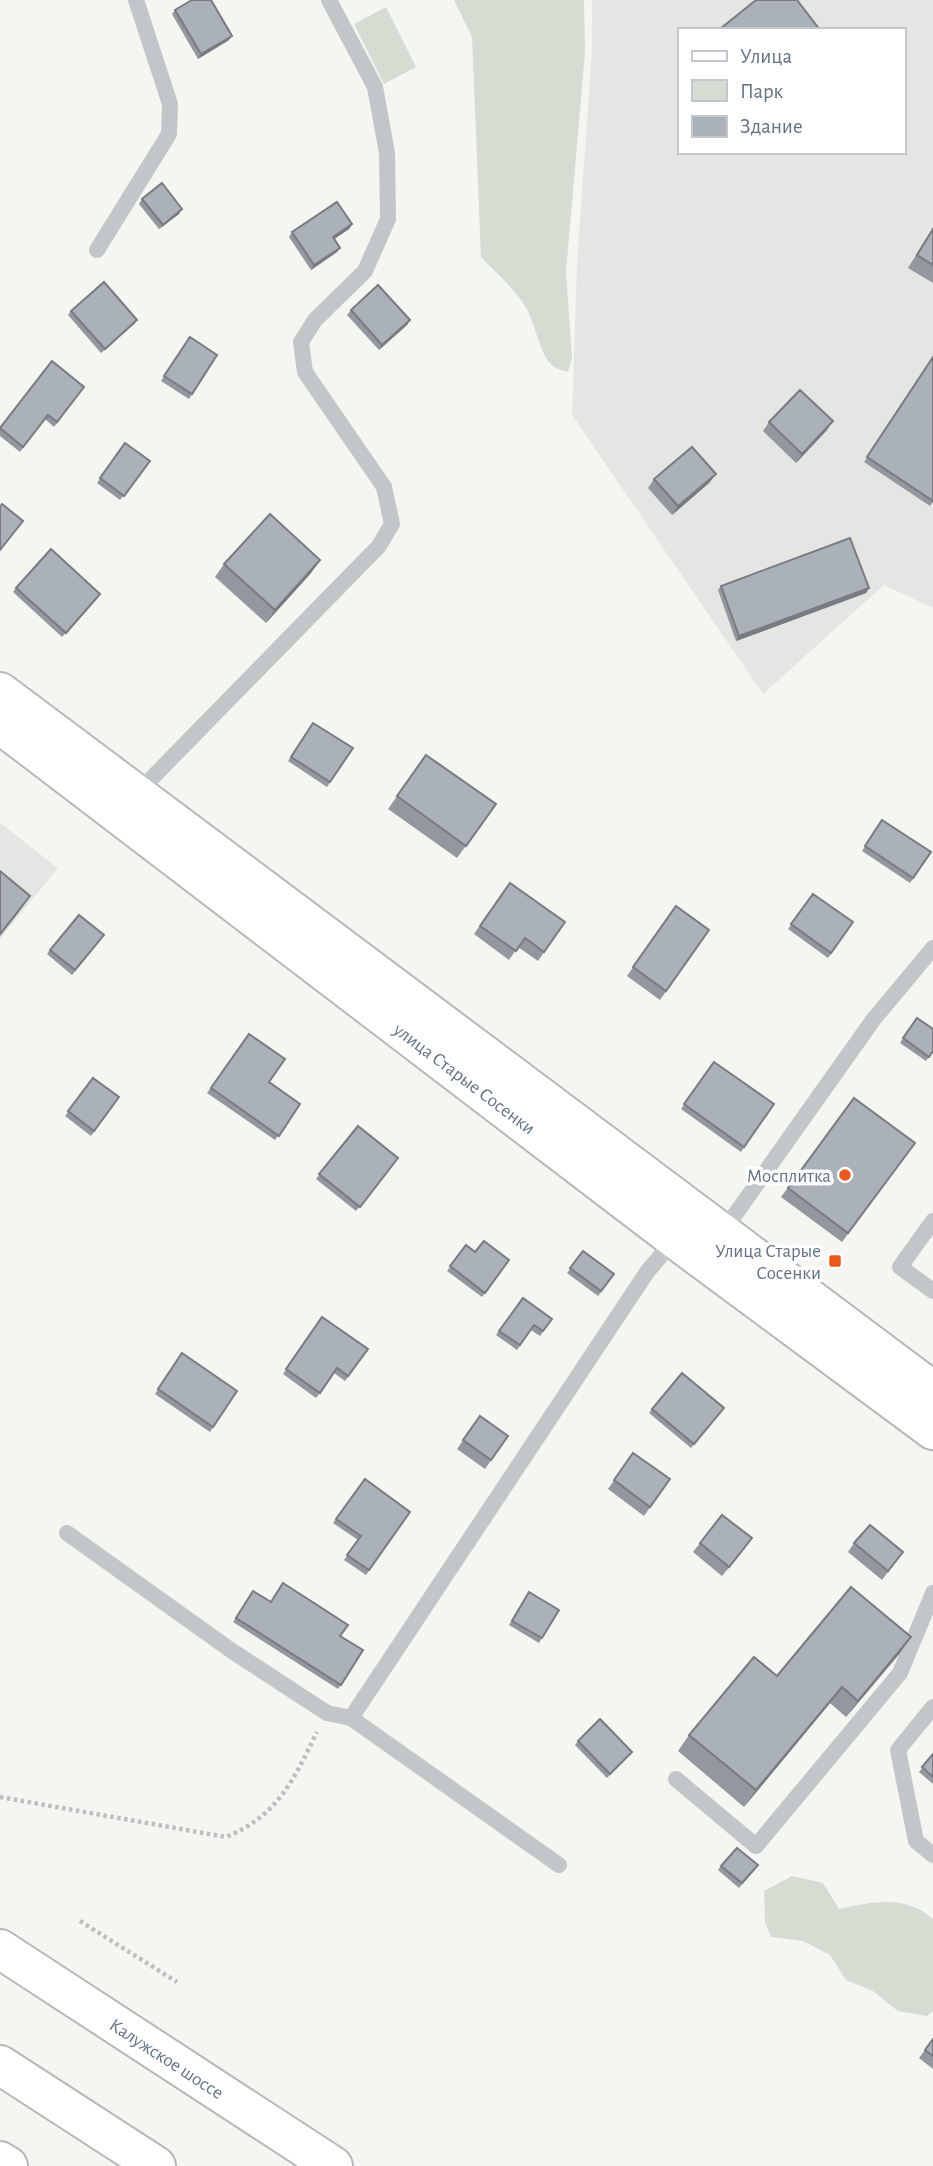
<svg xmlns="http://www.w3.org/2000/svg" width="933" height="2166" font-family="'Alegreya Sans',sans-serif">
	<rect width="100%" height="100%" fill="#f5f5f1"/>
	<g fill="#e5e6e4" fill-rule="evenodd">
		<path d="M 592,0 L 933,0 L 933,608 L 884,585 L 763,694 L 572,415 L 577,264 L 592,50 ZM 679,30 L 903,30 L 903,152 L 679,152 Z"/>
		<polygon points="0,823 58,868 0,939"/>
	</g>
	<g fill="#d5dcd2">
		<path d="M 454,0 L 584,0 L 585,52 L 566,272 L 572,358 L 568,372 C 564,371 556,369 553,366 C 540,356 535,322 525,306 C 514,288 496,273 481,257 L 472,37 Z"/>
		<polygon points="386,7 416,67 384,84 354,24"/>
		<path d="M 792,1876 L 823,1883 L 839,1909 C 872,1902 906,1894 933,1919 L 933,2011 L 927,2016 L 898,2011 L 873,1991 L 846,1980 L 830,1955 L 803,1941 L 771,1937 L 765,1922 L 764,1891 Z"/>
	</g>
	<g fill="none" stroke-linecap="round" stroke-linejoin="round">
		<defs>
			<g id="secondary">
				<polyline points="0,692 933,1391"/>
				<polyline points="0,724 675,1239 933,1430"/>
				<polyline points="0,2161 8,2166"/>
			</g>
			<g id="trunk">
				<polyline points="0,1949 333,2166"/>
				<polyline points="0,2065 156,2166"/>
			</g>
		</defs>
		<use href="#secondary" stroke="#b4b9be" stroke-width="42"/>
		<use href="#trunk" stroke="#b5b8bb" stroke-width="42"/>
		<g stroke="#bcbec0" stroke-width="4.5" stroke-dasharray="3.5 3.5" stroke-linecap="butt">
			<path d="M 0,1797 L 226,1837 C 278,1816 294,1779 317,1732"/>
			<polyline points="80,1921 177,1982"/>
		</g>
		<g stroke="#c2c6c9" stroke-width="16">
			<polyline points="97,250 169,134 170,104 136,0"/>
			<polyline points="138,794 149,781 379,546 392,524 384,487 305,372 301,342 315,320 365,271 388,219 387,153 375,87 329,0"/>
			<polyline points="933,1221 900,1267 933,1291"/>
			<polyline points="722,1233 873,1020 933,948"/>
			<polyline points="67,1533 232,1651 327,1713 351,1718 647,1272 675,1239"/>
			<polyline points="933,1707 898,1750 916,1841 933,1855"/>
			<polyline points="351,1718 559,1865"/>
			<polyline points="676,1779 756,1846 900,1673 933,1593"/>
		</g>
		<use href="#secondary" stroke="#fff" stroke-width="38"/>
		<use href="#trunk" stroke="#fff" stroke-width="38"/>
	</g>
	<g fill="#92989e">
		<polygon points="175,10 229,40 198,59 172,14"/>
		<polygon points="142,199 179,214 159,229 139,204"/>
		<polygon points="352,224 349,229 334,239 340,248 337,252 311,270 289,237 292,232"/>
		<polygon points="933,228 933,283 908,268"/>
		<polygon points="351,310 410,320 407,325 379,350 347,315"/>
		<polygon points="71,311 137,320 134,324 101,353 68,315"/>
		<polygon points="190,337 217,355 189,399 161,381"/>
		<polygon points="933,357 933,502 930,506 864,462"/>
		<polygon points="84,387 54,427 45,419 20,452 0,436 0,428"/>
		<polygon points="769,422 827,430 796,463 763,431"/>
		<polygon points="125,443 150,461 120,500 97,483"/>
		<polygon points="716,474 709,483 672,515 648,488 654,479"/>
		<polygon points="320,560 311,573 266,623 215,577 224,564"/>
		<polygon points="721,586 869,588 866,593 736,641 718,590"/>
		<polygon points="16,588 97,598 62,637 13,592"/>
		<polygon points="313,723 353,748 327,787 288,761"/>
		<polygon points="426,755 496,804 457,858 388,809"/>
		<polygon points="882,820 931,852 910,883 862,851"/>
		<polygon points="510,883 565,922 538,961 518,947 509,960 474,934"/>
		<polygon points="813,894 853,922 828,958 788,929"/>
		<polygon points="676,906 709,930 660,1000 627,976"/>
		<polygon points="104,935 72,975 47,954 50,950"/>
		<polygon points="917,1018 933,1051 926,1061 900,1043"/>
		<polygon points="249,1034 269,1082 300,1104 275,1140 207,1093"/>
		<polygon points="714,1062 774,1104 741,1152 681,1109"/>
		<polygon points="93,1078 119,1097 91,1136 65,1116"/>
		<polygon points="854,1098 915,1143 842,1242 781,1197"/>
		<polygon points="358,1126 398,1158 356,1211 316,1179"/>
		<polygon points="466,1245 475,1252 509,1260 482,1297 447,1271"/>
		<polygon points="583,1251 614,1274 598,1296 567,1273"/>
		<polygon points="523,1298 552,1319 540,1336 531,1330 517,1350 496,1335"/>
		<polygon points="322,1317 368,1349 345,1381 334,1373 316,1398 283,1374"/>
		<polygon points="182,1353 237,1391 210,1432 155,1394"/>
		<polygon points="724,1408 691,1448 649,1413 652,1409"/>
		<polygon points="480,1416 508,1436 485,1469 457,1449"/>
		<polygon points="633,1453 670,1479 644,1516 608,1489"/>
		<polygon points="365,1479 410,1512 366,1575 344,1560 358,1540 333,1523"/>
		<polygon points="700,1543 746,1547 722,1576 693,1552"/>
		<polygon points="854,1543 903,1552 882,1580 848,1552"/>
		<polygon points="253,1591 270,1602 340,1636 363,1650 338,1689 233,1622"/>
		<polygon points="526,1597 542,1638 539,1643 509,1625"/>
		<polygon points="900,1653 846,1717 830,1703 744,1807 678,1751 689,1735 777,1676"/>
		<polygon points="578,1741 632,1752 607,1778 575,1745"/>
		<polygon points="933,1754 933,1784 919,1772"/>
		<polygon points="758,1865 739,1888 718,1870 721,1866"/>
		<polygon points="933,2039 933,2069 919,2058"/>
	</g>
	<g fill="#777c81">
		<polygon points="232,36 229,40 198,59 201,54"/>
		<polygon points="182,209 179,214 159,229 163,225"/>
		<polygon points="352,224 349,229 330,242 333,237"/>
		<polygon points="340,248 337,252 311,270 314,265"/>
		<polygon points="137,320 134,324 101,353 105,349"/>
		<polygon points="410,320 407,325 379,350 382,345"/>
		<polygon points="833,421 827,430 796,463 802,454"/>
		<polygon points="716,474 709,483 672,515 678,506"/>
		<polygon points="320,560 311,573 266,623 275,610"/>
		<polygon points="869,588 866,593 736,641 739,636"/>
		<polygon points="30,896 19,912 0,936 0,934"/>
		<polygon points="911,1637 900,1653 846,1717 858,1701"/>
		<polygon points="842,1687 830,1703 744,1807 756,1790"/>
	</g>
	<g fill="#aab1b8" stroke="#777c81" stroke-width="2">
		<polygon points="192,0 211,0 232,36 201,54 175,10"/>
		<polygon points="756,0 797,0 820,30 720,30 720,29"/>
		<polygon points="162,183 182,209 163,225 142,199"/>
		<polygon points="337,202 352,224 333,237 340,248 314,265 292,232"/>
		<polygon points="933,229 933,265 917,255"/>
		<polygon points="104,282 137,320 105,349 71,311"/>
		<polygon points="378,285 410,320 382,345 351,310"/>
		<polygon points="190,337 217,355 192,394 164,376"/>
		<polygon points="933,357 933,501 867,457"/>
		<polygon points="52,361 84,387 57,422 48,415 23,447 0,428"/>
		<polygon points="800,390 833,421 802,454 769,422"/>
		<polygon points="125,443 150,461 124,496 100,478"/>
		<polygon points="692,447 716,474 678,506 654,479"/>
		<polygon points="2,504 23,521 0,550 0,507"/>
		<polygon points="270,514 320,560 275,610 224,564"/>
		<polygon points="850,538 869,588 739,636 721,586"/>
		<polygon points="51,549 100,594 66,633 16,588"/>
		<polygon points="313,723 353,748 330,782 291,757"/>
		<polygon points="426,755 496,804 466,846 397,796"/>
		<polygon points="882,820 931,852 913,878 865,846"/>
		<polygon points="0,871 30,896 0,934"/>
		<polygon points="510,883 565,922 544,952 525,938 516,951 480,926"/>
		<polygon points="813,894 853,922 831,953 791,924"/>
		<polygon points="676,906 709,930 666,991 633,967"/>
		<polygon points="79,915 104,935 75,970 50,950"/>
		<polygon points="917,1018 933,1029 933,1051 929,1057 903,1038"/>
		<polygon points="249,1034 285,1059 269,1082 300,1104 279,1136 211,1088"/>
		<polygon points="714,1062 774,1104 744,1147 684,1104"/>
		<polygon points="93,1078 119,1097 94,1131 68,1111"/>
		<polygon points="854,1098 915,1143 848,1233 788,1188"/>
		<polygon points="358,1126 398,1158 360,1207 319,1174"/>
		<polygon points="484,1241 509,1260 485,1293 450,1266 466,1245 475,1252"/>
		<polygon points="583,1251 614,1274 601,1291 570,1268"/>
		<polygon points="523,1298 552,1319 543,1331 534,1325 520,1345 499,1331"/>
		<polygon points="322,1317 368,1349 348,1376 337,1368 320,1393 286,1369"/>
		<polygon points="182,1353 237,1391 213,1427 158,1389"/>
		<polygon points="682,1373 724,1408 694,1444 652,1409"/>
		<polygon points="480,1416 508,1436 491,1460 463,1440"/>
		<polygon points="633,1453 670,1479 650,1507 614,1480"/>
		<polygon points="365,1479 410,1512 369,1570 347,1555 361,1536 336,1519"/>
		<polygon points="722,1515 752,1538 729,1567 700,1543"/>
		<polygon points="870,1525 903,1552 888,1571 854,1543"/>
		<polygon points="283,1583 348,1625 340,1636 363,1650 341,1685 236,1618 253,1591 271,1602"/>
		<polygon points="851,1587 911,1637 858,1701 842,1687 756,1790 689,1735 754,1657 777,1676"/>
		<polygon points="529,1592 559,1610 542,1638 512,1621"/>
		<polygon points="600,1719 632,1752 610,1774 578,1741"/>
		<polygon points="933,1754 933,1777 922,1767"/>
		<polygon points="737,1848 758,1865 742,1883 721,1866"/>
		<polygon points="933,2039 933,2056 925,2050"/>
	</g>
	<g fill="#e9591d" stroke="#fff" stroke-width="2.5">
		<circle cx="845" cy="1175" r="7"/>
		<rect x="828" y="1254" width="14" height="14" rx="3.5"/>
	</g>
	<g text-anchor="middle" stroke-width="7" stroke-linejoin="round" paint-order="stroke">
		<g font-size="19" fill="#637383" stroke="#fff">
			<text transform="translate(465 1078) rotate(37)" y="7">улица Старые Сосенки</text>
			<text transform="translate(167 2058) rotate(33)" y="7">Калужское шоссе</text>
		</g>
		<g font-size="19" fill="#637383" stroke="#fff" text-anchor="end">
			<text x="831" y="1182">Мосплитка</text>
			<text x="821" y="1257">Улица Старые<tspan x="821" dy="22">Сосенки</tspan></text>
		</g>
	</g>
	<rect x="678" y="28" width="228" height="126" fill="#ffffff" stroke="#c1c7cd" stroke-width="2"/>
	<rect x="692" y="51" width="35" height="10" fill="#ffffff" stroke="#c1c7cd" stroke-width="2"/>
	<text x="740" y="63" font-size="21" fill="#637383">Улица</text>
	<rect x="692" y="80" width="35" height="21" fill="#d5dcd2" stroke="#c1c7cd" stroke-width="2"/>
	<text x="740" y="98" font-size="21" fill="#637383">Парк</text>
	<rect x="692" y="116" width="35" height="21" fill="#aab1b8" stroke="#c1c7cd" stroke-width="2"/>
	<text x="740" y="133" font-size="21" fill="#637383">Здание</text>
</svg>
